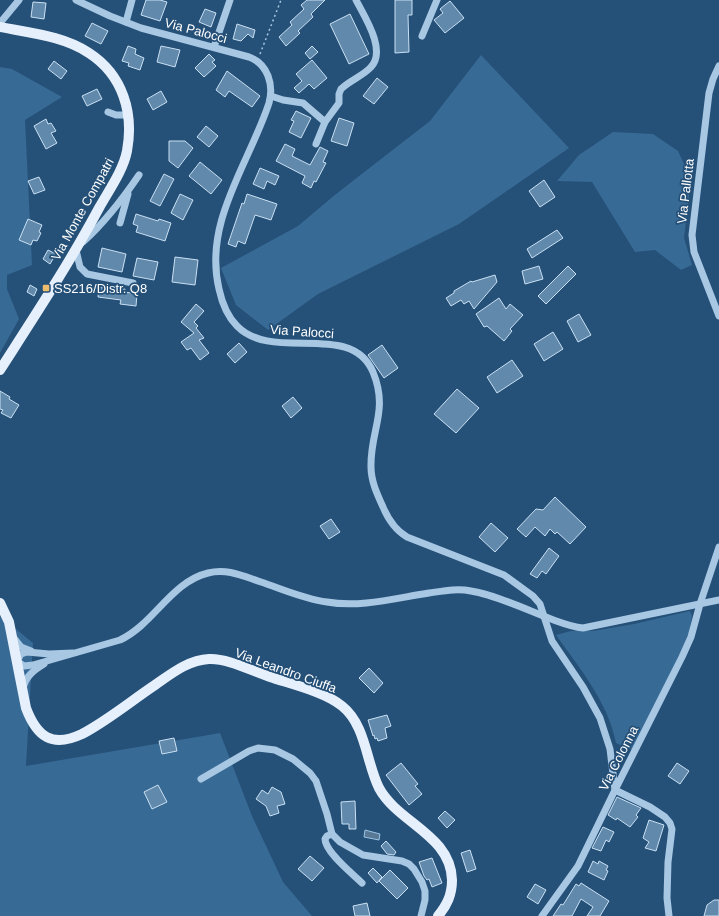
<svg xmlns="http://www.w3.org/2000/svg" width="719" height="916" font-family="Arial,sans-serif">
	<rect width="100%" height="100%" fill="#255078"/>
	<g fill="#386a96">
		<polygon points="481,55 569,148 459,224 318,294 268,330 236,305 221,268 298,226 336,194 430,121"/>
		<polygon points="0,67 12,69 62,97 25,120 32,265 7,275 7,289 19,319 0,353"/>
		<polygon points="613,132 653,134 678,151 691,179 684,238 692,265 681,270 655,250 635,252 592,182 557,181 579,155"/>
		<path d="M 690,611 L 692,616 L 689,633 L 675,664 L 632,750 L 616,743 C 608,702 580,669 556,635 L 571,631 L 593,631 L 634,624 Z"/>
		<polygon points="0,616 33,643 26,766 220,733 252,816 283,882 312,916 0,916"/>
	</g>
	<polygon fill="#587895" stroke="#9bc3e4" points="365,830 380,834 379,840 364,837"/>
	<g fill="#6189ac" stroke="#c9e0f3">
		<polygon points="146,0 160,0 167,2 160,21 141,15"/>
		<polygon points="307,0 325,0 311,14 313,17 298,31 300,33 286,46 279,37 292,25 290,22 304,9 301,5"/>
		<polygon points="395,0 412,0 412,15 408,15 409,52 395,53"/>
		<polygon points="450,1 464,18 445,33 434,20 443,13 440,9"/>
		<polygon points="33,2 46,3 44,19 31,17"/>
		<polygon points="205,9 216,13 211,27 199,22"/>
		<polygon points="350,14 369,54 349,64 330,24"/>
		<polygon points="92,23 108,31 101,44 85,36"/>
		<polygon points="237,24 255,30 253,38 248,34 241,41 233,39"/>
		<polygon points="128,46 136,49 135,54 144,58 140,70 128,66 129,63 122,61"/>
		<polygon points="161,46 180,50 175,67 157,62"/>
		<polygon points="312,46 318,52 310,59 305,53"/>
		<polygon points="209,54 215,60 212,62 216,66 204,77 195,68"/>
		<polygon points="312,60 327,78 314,89 309,84 299,93 294,88 302,81 296,74"/>
		<polygon points="54,61 67,71 61,79 48,69"/>
		<polygon points="227,71 260,96 252,107 229,91 225,97 216,90"/>
		<polygon points="377,78 388,87 374,104 363,96"/>
		<polygon points="97,89 102,99 87,106 82,96"/>
		<polygon points="161,91 167,102 153,110 147,99"/>
		<polygon points="296,111 311,118 301,138 289,132 294,121 291,120"/>
		<polygon points="339,118 354,123 347,146 331,141"/>
		<polygon points="46,119 48,124 51,123 56,131 51,133 57,143 46,149 34,126"/>
		<polygon points="206,126 218,136 209,147 197,137"/>
		<polygon points="169,141 185,141 193,148 178,168 169,161"/>
		<polygon points="285,144 295,149 292,156 310,165 320,147 328,151 323,162 326,163 316,182 314,181 311,188 302,183 305,176 276,161"/>
		<polygon points="200,162 222,180 211,194 189,176"/>
		<polygon points="260,168 279,176 275,185 267,181 264,189 253,184"/>
		<polygon points="164,174 174,179 160,206 150,201"/>
		<polygon points="39,177 45,190 34,194 28,181"/>
		<polygon points="544,180 555,197 540,207 529,191"/>
		<polygon points="180,194 193,200 183,220 171,213"/>
		<polygon points="247,194 277,204 271,220 255,215 245,244 238,241 236,247 228,244 242,203 244,204"/>
		<polygon points="136,214 158,221 159,219 171,223 165,241 136,232 138,226 133,224"/>
		<polygon points="28,219 42,225 39,232 41,233 37,241 33,240 31,245 19,240"/>
		<polygon points="557,230 563,238 532,258 527,249"/>
		<polygon points="102,248 126,254 122,272 98,267"/>
		<polygon points="48,250 56,254 50,264 43,259"/>
		<polygon points="175,257 198,260 195,285 172,282"/>
		<polygon points="137,258 158,262 154,280 133,276"/>
		<polygon points="539,266 543,279 525,284 522,271"/>
		<polygon points="568,266 576,274 546,304 538,296"/>
		<polygon points="495,275 497,282 474,309 469,301 464,304 461,300 451,306 446,298 454,293 454,291 471,281 472,282"/>
		<polygon points="30,285 37,289 34,296 27,292"/>
		<polygon points="103,285 118,287 118,289 125,289 125,292 137,294 136,306 120,304 121,300 98,297 99,287 102,288"/>
		<polygon points="499,298 506,309 510,304 523,315 510,329 512,331 504,341 487,326 484,327 476,314"/>
		<polygon points="196,304 204,311 194,322 198,326 196,328 204,338 199,340 209,353 200,360 191,348 187,350 181,342 194,333 181,322"/>
		<polygon points="579,314 591,335 578,342 567,321"/>
		<polygon points="553,332 563,349 544,361 534,344"/>
		<polygon points="239,343 247,352 235,363 227,354"/>
		<polygon points="382,345 398,368 384,378 368,355"/>
		<polygon points="512,360 523,376 497,393 487,377"/>
		<polygon points="457,389 479,408 456,433 434,414"/>
		<polygon points="0,391 10,397 9,399 19,405 11,418 1,413 3,410 0,409"/>
		<polygon points="293,397 302,408 291,418 282,406"/>
		<polygon points="555,497 586,527 570,544 557,532 555,534 550,529 545,536 535,527 526,537 517,529 536,509 543,510"/>
		<polygon points="331,519 340,532 329,539 320,526"/>
		<polygon points="491,523 508,538 495,552 479,537"/>
		<polygon points="549,548 559,556 546,574 542,571 537,578 530,574"/>
		<polygon points="369,668 383,683 374,693 359,678"/>
		<polygon points="387,715 391,726 385,728 387,738 378,741 377,738 375,739 374,735 373,736 368,720"/>
		<polygon points="174,738 177,751 162,754 159,741"/>
		<polygon points="401,763 418,784 415,786 422,794 409,805 386,775"/>
		<polygon points="677,763 689,771 680,784 668,776"/>
		<polygon points="158,785 167,802 152,809 144,792"/>
		<polygon points="272,787 281,792 285,804 277,806 279,813 270,816 266,806 256,799 262,790 268,794"/>
		<polygon points="617,797 641,808 636,815 638,817 630,827 617,818 616,820 608,815"/>
		<polygon points="355,801 356,829 349,829 349,824 342,824 341,802"/>
		<polygon points="445,811 455,820 447,828 438,818"/>
		<polygon points="649,820 664,825 656,851 645,848 649,842 643,838"/>
		<polygon points="603,827 614,832 609,842 606,840 601,851 592,848"/>
		<polygon points="386,841 396,852 394,855 387,854 381,846"/>
		<polygon points="470,850 476,869 467,872 461,853"/>
		<polygon points="310,856 324,868 312,881 298,869"/>
		<polygon points="432,858 442,883 432,887 429,879 427,880 424,876 419,862"/>
		<polygon points="593,861 598,864 599,861 608,866 606,870 608,871 604,880 588,872"/>
		<polygon points="373,868 382,877 377,883 368,873"/>
		<polygon points="390,870 408,888 397,899 379,881"/>
		<polygon points="581,883 609,901 600,916 587,916 593,907 581,899 572,916 553,916 561,904 563,905 576,884 579,886"/>
		<polygon points="535,884 546,890 538,904 527,897"/>
		<polygon points="714,900 719,900 719,916 704,916 707,905"/>
		<polygon points="367,903 370,916 355,916 353,906"/>
	</g>
	<g fill="none" stroke-linecap="round" stroke-linejoin="round">
		<polyline stroke="#a7c7e3" stroke-width="1.5" stroke-dasharray="2 3" stroke-linecap="butt" points="260,54 281,0"/>
		<g stroke="#a7c7e3" stroke-width="7">
			<path d="M 76,0 L 110,16 L 141,28 L 249,57 C 268,64 274,85 269,103 C 249,164 203,222 219,289 C 222,303 227,316 237,326 C 273,363 351,320 373,372 C 389,411 370,430 371,467 C 371,481 377,494 383,507 C 388,519 395,530 407,537 L 504,575 L 533,596 L 540,604 L 552,641 L 583,687 L 600,718 L 610,749 L 615,790 L 650,807 L 665,817 L 670,823 L 672,829 L 668,862 L 667,898 L 669,916"/>
			<polyline points="126,22 132,0"/>
			<polyline points="0,23 19,0"/>
			<polyline points="422,36 437,0"/>
			<polyline points="214,47 230,0"/>
			<polyline points="719,66 713,79 709,93 692,235 694,252 719,316"/>
			<path d="M 271,96 L 283,100 L 303,103 L 325,122 L 339,103 L 339,94 L 341,89 C 350,80 363,76 371,67 C 387,50 364,16 356,0"/>
			<polyline points="108,112 116,115 129,115"/>
			<polyline points="316,144 325,122"/>
			<polyline points="120,223 128,194"/>
			<path d="M 83,242 C 105,222 122,200 139,175"/>
			<polyline points="76,250 80,267 87,274 133,283"/>
			<polyline points="13,637 21,647 31,651"/>
			<path d="M 73,653 L 49,654 L 27,652 L 21,654 L 17,661 L 24,666 L 33,665 L 120,640 C 154,624 171,582 208,573 C 227,568 243,576 261,582 C 282,589 304,599 327,602 C 360,608 396,598 429,593 C 443,591 457,588 471,591 C 496,595 527,610 551,619 C 562,623 572,627 583,628 L 719,600"/>
			<path d="M 23,688 C 26,676 34,670 44,664"/>
			<polyline points="201,779 249,751 258,748 275,750 293,759 310,773 316,781 327,814 332,834 340,842 363,855 402,861 409,864 414,869 422,882 425,891 425,900 421,916"/>
			<path d="M 332,834 L 327,836 L 325,839 C 325,852 353,874 362,883"/>
			<polyline points="542,916 578,866 615,790 682,657 691,637 700,604 719,547"/>
		</g>
		<g stroke="#e6f0fc" stroke-width="10">
			<path d="M 0,27 C 30,33 64,36 89,53 C 123,75 134,113 127,151 C 123,171 109,190 99,208 C 69,264 34,317 0,370"/>
			<path d="M 0,603 L 9,622 L 26,708 C 37,737 52,748 82,734 C 107,721 131,701 155,685 C 171,674 188,660 209,659 C 227,658 252,671 270,677 C 291,684 325,692 342,706 C 366,725 366,762 379,788 C 398,823 451,835 452,880 C 452,895 447,905 438,916"/>
		</g>
	</g>
	<rect fill="#edbc6c" stroke="#255078" stroke-width="1.5" x="42" y="284" width="8" height="8" rx="2"/>
	<g text-anchor="middle" stroke-width="3.5" stroke-linejoin="round" paint-order="stroke">
		<g font-size="13" fill="#fff" stroke="#255078">
			<text transform="translate(196 30) rotate(15)" y="5">Via Palocci</text>
			<text transform="translate(685 191) rotate(-83)" y="5">Via Pallotta</text>
			<text transform="translate(82 209) rotate(-61)" y="5">Via Monte Compatri</text>
			<text transform="translate(302 331) rotate(4)" y="5">Via Palocci</text>
			<text transform="translate(286 670) rotate(20)" y="5">Via Leandro Ciuffa</text>
			<text transform="translate(618 758) rotate(-63)" y="5">Via Colonna</text>
		</g>
		<g font-size="13" fill="#fff" stroke="#255078" text-anchor="start">
			<text x="54" y="293">SS216/Distr. Q8</text>
		</g>
	</g>
</svg>
